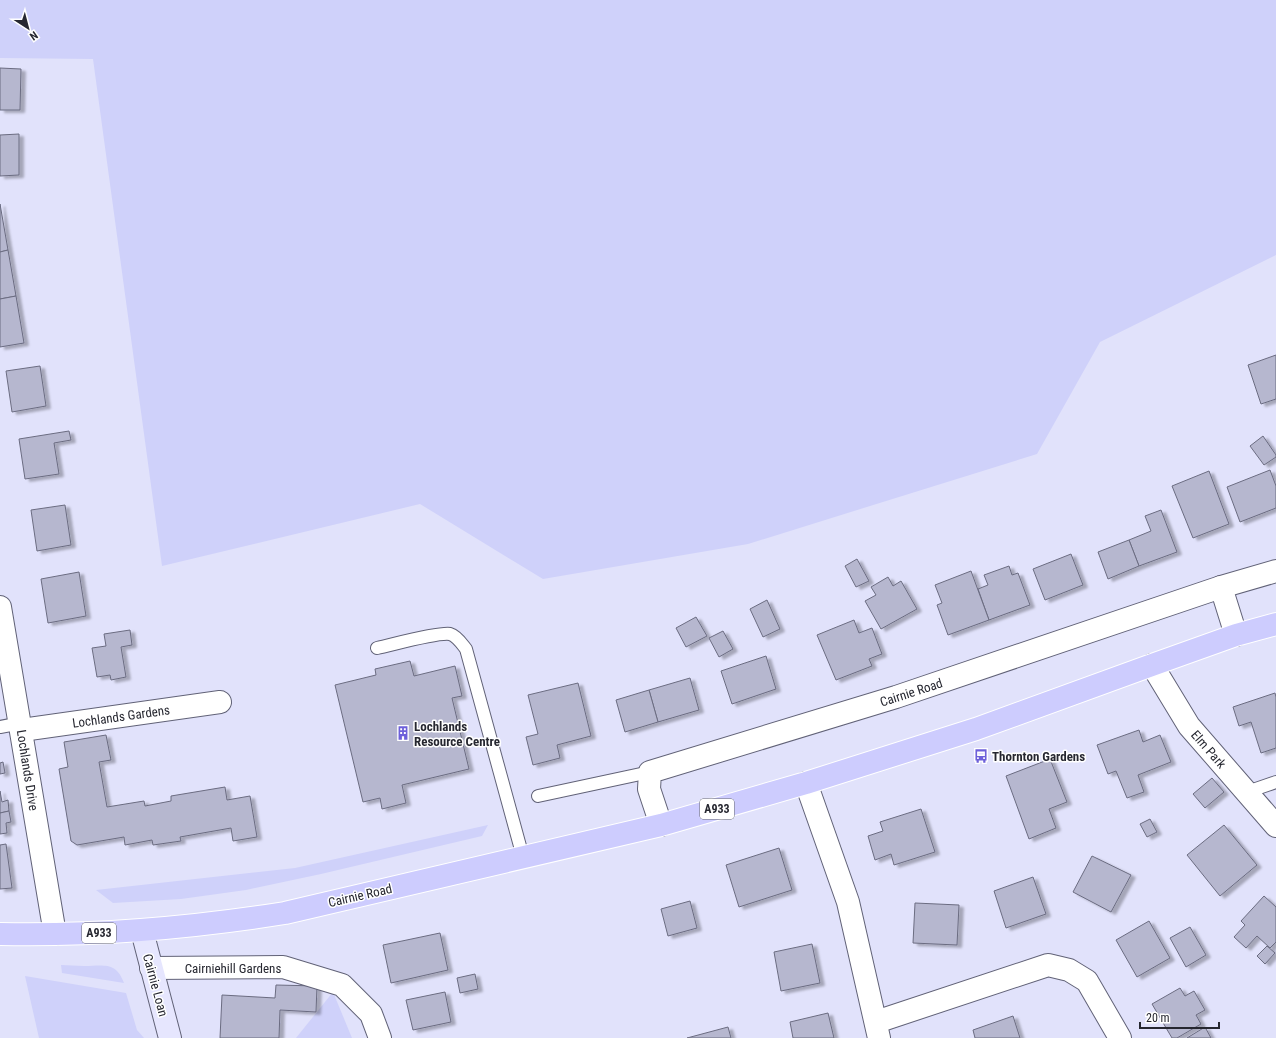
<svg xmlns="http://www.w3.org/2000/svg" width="1276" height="1038" font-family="'Roboto Condensed',sans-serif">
	<defs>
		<filter id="shadow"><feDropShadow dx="4.5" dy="2.5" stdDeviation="1" flood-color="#0004"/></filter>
	</defs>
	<rect width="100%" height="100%" fill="#e1e2fb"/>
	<g fill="#cfd1fa">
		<polygon points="0,0 1276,0 1276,255 1100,342 1037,454 748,544 543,579 420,504 162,566 93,59 0,58"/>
		<polygon points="488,825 482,836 321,874 246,890 181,899 113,903 96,890 295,868"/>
		<path d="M 61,965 C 69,965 76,966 84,966 C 103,966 116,961 124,983 L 62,973 Z"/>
		<polygon points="25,976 126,993 137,1030 144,1038 39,1038"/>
		<polygon points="333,992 352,1038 296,1038"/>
	</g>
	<g fill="#b6b7cf" stroke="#6b6c81" filter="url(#shadow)">
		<polygon points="0,68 21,69 20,110 0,110"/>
		<polygon points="19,134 19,175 0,176 0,135"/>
		<polygon points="0,204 8,250 0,252"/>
		<polygon points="8,250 16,296 0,299 0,252"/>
		<polygon points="16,296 24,343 0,347 0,299"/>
		<polygon points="1276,355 1276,399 1261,404 1248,365"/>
		<polygon points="40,366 46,406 12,412 6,371"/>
		<polygon points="69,431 71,440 54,443 59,474 25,479 19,439"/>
		<polygon points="1263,436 1276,455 1276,457 1264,465 1250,446"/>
		<polygon points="1270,470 1276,486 1276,508 1240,522 1227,487"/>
		<polygon points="1209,471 1229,524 1193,538 1172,486"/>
		<polygon points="65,505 71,545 37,551 31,510"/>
		<polygon points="1161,510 1177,552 1139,566 1129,540 1151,531 1145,516"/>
		<polygon points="1129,540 1139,566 1108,579 1098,552"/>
		<polygon points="1071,554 1083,585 1045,600 1033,569"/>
		<polygon points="857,559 869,581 856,587 845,566"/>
		<polygon points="1009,566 1012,575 1018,573 1030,605 989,620 978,589 988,585 984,575"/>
		<polygon points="971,571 989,620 948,635 937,605 942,603 935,585"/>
		<polygon points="79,572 86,616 48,623 41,579"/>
		<polygon points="888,577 893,586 901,581 917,609 881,629 865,601 876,595 871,587"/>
		<polygon points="767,600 780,629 763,637 750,609"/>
		<polygon points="696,617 707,636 686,647 676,628"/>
		<polygon points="854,620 859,633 872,628 882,654 869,659 872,666 836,680 817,635"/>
		<polygon points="130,630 132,645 121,647 126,677 111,680 110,675 97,677 92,648 106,646 104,634"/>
		<polygon points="723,631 733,649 719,657 709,638"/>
		<polygon points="766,656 776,689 732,704 721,671"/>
		<polygon points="410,661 414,676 455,666 462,696 452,698 469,769 402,785 406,803 382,809 380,798 363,802 335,685 376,675 375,669"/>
		<polygon points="690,678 699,710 658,722 649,690"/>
		<polygon points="578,683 591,736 557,745 560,758 533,765 526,737 538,734 528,695"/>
		<polygon points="649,690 658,722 625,732 616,700"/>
		<polygon points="1275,693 1276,697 1276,748 1261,753 1251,722 1239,726 1233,707"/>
		<polygon points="1139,730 1143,742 1160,735 1171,762 1138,775 1144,792 1127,798 1116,771 1108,774 1097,745"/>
		<polygon points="106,735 111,760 99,762 107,807 144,801 145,806 171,801 171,796 225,787 227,800 250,796 257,837 233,841 231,828 180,837 181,841 153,845 152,840 125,845 124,837 77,845 71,841 59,769 68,767 64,742"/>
		<polygon points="1050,759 1067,802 1049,809 1056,828 1029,839 1006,776"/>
		<polygon points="3,762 5,773 0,774 0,763"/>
		<polygon points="1212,778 1224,792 1205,808 1193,794"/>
		<polygon points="0,791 2,802 8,800 9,811 0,813"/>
		<polygon points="921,809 935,852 894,865 891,854 875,860 868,836 883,831 880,822"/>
		<polygon points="9,811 11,822 6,823 7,833 0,834 0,813"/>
		<polygon points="1150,819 1157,832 1147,837 1140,824"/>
		<polygon points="1224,825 1257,865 1220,896 1187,855"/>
		<polygon points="6,844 12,888 0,889 0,845"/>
		<polygon points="779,848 792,890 739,907 726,865"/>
		<polygon points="1092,856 1131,875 1111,912 1073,892"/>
		<polygon points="1033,877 1046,914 1006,928 994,891"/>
		<polygon points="1264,896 1276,907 1276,942 1270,948 1257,936 1246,948 1234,937 1245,925 1241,921"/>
		<polygon points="690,901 697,928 668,936 661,909"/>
		<polygon points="915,903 959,905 957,945 913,943"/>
		<polygon points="1149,921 1170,958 1137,977 1116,940"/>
		<polygon points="1190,927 1206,955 1186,967 1170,938"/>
		<polygon points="440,933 448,970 391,983 383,945"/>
		<polygon points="812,944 820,983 781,991 774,952"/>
		<polygon points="1267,946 1275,953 1265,964 1257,956"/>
		<polygon points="475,974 478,989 460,993 457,978"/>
		<polygon points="276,985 317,986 316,1012 280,1010 279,1038 220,1038 222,995 275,998"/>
		<polygon points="1180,988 1185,996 1194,991 1205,1010 1196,1015 1201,1024 1177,1038 1172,1038 1152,1004"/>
		<polygon points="445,992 451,1022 413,1030 406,1000"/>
		<polygon points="828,1013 834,1038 793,1038 790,1022"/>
		<polygon points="1013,1016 1020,1038 975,1038 973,1030"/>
		<polygon points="728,1027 731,1038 687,1038"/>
		<polygon points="1205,1027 1211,1038 1187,1038"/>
	</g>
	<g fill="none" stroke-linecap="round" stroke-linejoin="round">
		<defs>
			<g id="lane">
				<path d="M 377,648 C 392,645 437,632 450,634 C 457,636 462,644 466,649 L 523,857"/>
				<polyline points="0,727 21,723"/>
				<polyline points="1247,792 1276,782"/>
				<polyline points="538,796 650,772"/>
			</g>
			<g id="street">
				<polyline points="1221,587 1236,635"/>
				<polyline points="0,607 55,934"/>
				<polyline points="1152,665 1189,726 1276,826"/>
				<polyline points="22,730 220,702"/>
				<polyline points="806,783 848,902 879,1038"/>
				<polyline points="661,825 649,789 650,772 896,697 1221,587 1276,571"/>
				<polyline points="151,968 283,967 342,985 371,1014 380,1038"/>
				<polyline points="876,1022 1048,965 1069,970 1087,981 1120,1038"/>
			</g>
			<polyline id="secondary" points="142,931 170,1038"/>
			<path id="primary" d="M 0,934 C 96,936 190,928 285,913 L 661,825 L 806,783 L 976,729 L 1152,665 L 1236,635 L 1276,624"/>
		</defs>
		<use href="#lane" stroke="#616277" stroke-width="14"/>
		<use href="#street" stroke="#616277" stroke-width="24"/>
		<use href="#secondary" stroke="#616277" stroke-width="24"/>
		<use href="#primary" stroke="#fff" stroke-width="24"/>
		<use href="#lane" stroke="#fff" stroke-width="12"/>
		<use href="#street" stroke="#fff" stroke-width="22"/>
		<use href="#secondary" stroke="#e6e6fe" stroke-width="22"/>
		<use href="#primary" stroke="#cdccfe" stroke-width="22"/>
	</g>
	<defs>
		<symbol id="building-bare" viewBox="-9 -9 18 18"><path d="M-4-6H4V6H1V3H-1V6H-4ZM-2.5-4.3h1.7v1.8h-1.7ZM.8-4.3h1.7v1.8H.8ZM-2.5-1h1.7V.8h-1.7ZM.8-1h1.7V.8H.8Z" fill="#6d60da" stroke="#fff" stroke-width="2.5" paint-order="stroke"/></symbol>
		<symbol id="bus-bare" viewBox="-9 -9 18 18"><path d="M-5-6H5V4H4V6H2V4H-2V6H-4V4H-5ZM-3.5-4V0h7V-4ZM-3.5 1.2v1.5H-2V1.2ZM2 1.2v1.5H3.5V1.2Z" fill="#6d60da" stroke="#fff" stroke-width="2.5" paint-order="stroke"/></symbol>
	</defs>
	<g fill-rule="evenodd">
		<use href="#building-bare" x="393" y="723" width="20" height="20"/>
		<use href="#bus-bare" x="971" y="746" width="20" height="20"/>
	</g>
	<g text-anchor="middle" stroke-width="3" stroke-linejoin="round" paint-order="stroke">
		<g fill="#fff" stroke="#67686e" stroke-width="1">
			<rect x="700" y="799" width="34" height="20" rx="3"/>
			<rect x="82" y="923" width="34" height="20" rx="3"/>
		</g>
		<g font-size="12" font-weight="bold" fill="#262730">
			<text x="717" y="813">A933</text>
			<text x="99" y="937">A933</text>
		</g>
		<g font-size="13" fill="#262730" stroke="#fff">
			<text transform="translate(911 692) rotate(-18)" y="5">Cairnie Road</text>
			<text transform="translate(121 716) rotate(-8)" y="5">Lochlands Gardens</text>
			<text transform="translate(1209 749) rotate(49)" y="5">Elm Park</text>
			<text transform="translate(28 770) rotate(81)" y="5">Lochlands Drive</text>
			<text transform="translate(360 895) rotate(-13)" y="5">Cairnie Road</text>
			<text x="233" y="973">Cairniehill Gardens</text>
			<text transform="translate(156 985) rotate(75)" y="5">Cairnie Loan</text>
		</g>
		<g font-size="13" font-weight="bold" fill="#262730" stroke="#fff" text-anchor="start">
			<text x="414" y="731">Lochlands<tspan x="414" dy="15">Resource Centre</tspan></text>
			<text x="992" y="761">Thornton Gardens</text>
		</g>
	</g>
	<g transform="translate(28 28) rotate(144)" stroke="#ffffff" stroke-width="3" paint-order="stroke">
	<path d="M0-3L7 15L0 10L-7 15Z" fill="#262730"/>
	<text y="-6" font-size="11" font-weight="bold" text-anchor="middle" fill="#262730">N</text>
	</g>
	<path d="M1140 1022v6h79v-6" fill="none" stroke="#262730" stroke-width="2"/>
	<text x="1146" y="1022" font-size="12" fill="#262730" stroke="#ffffff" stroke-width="3" paint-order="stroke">20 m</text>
</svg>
